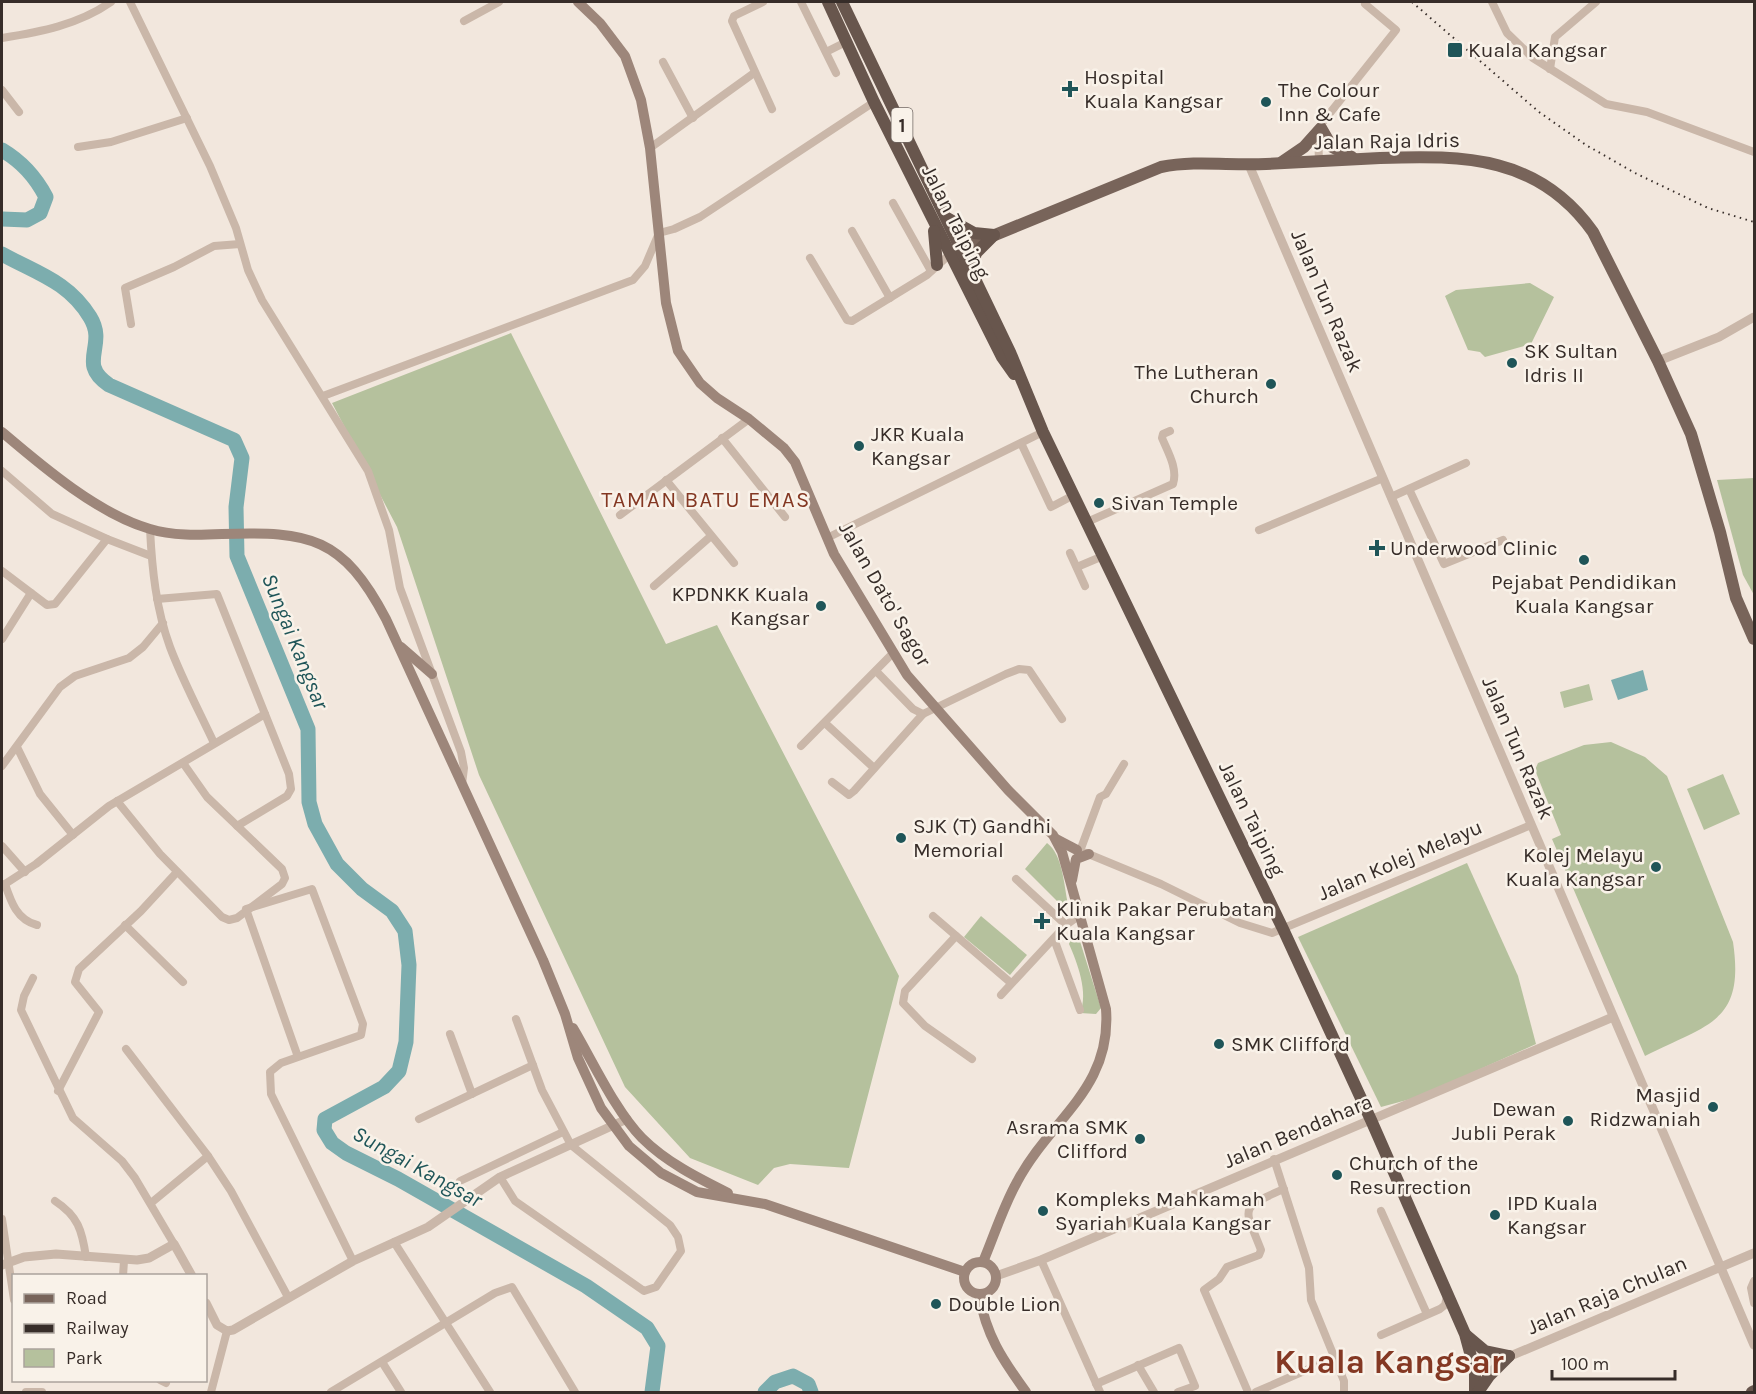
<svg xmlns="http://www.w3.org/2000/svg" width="1756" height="1394" font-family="Karla,sans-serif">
	<rect width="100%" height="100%" fill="#f2e7dd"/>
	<g fill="#b5c19d">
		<polygon points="1530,283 1554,297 1531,344 1485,357 1480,352 1468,350 1445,296 1456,290"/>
		<polygon points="511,333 666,644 717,625 899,976 849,1168 790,1164 774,1168 758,1185 690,1158 625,1087 479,775 397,527 332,403"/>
		<polygon points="1754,478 1754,595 1743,575 1717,480"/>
		<polygon points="1589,684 1593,700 1564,708 1560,692"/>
		<path d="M 1611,742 L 1645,757 L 1667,776 L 1733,942 C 1745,1023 1708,1024 1645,1056 L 1552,839 L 1561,835 L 1535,770 L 1538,763 L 1584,745 Z"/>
		<polygon points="1723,774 1740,814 1704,830 1687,789"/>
		<path d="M 1047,843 C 1063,855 1064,886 1068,904 L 1064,908 L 1025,869 Z"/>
		<polygon points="1467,863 1518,976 1536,1044 1418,1097 1381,1107 1298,937"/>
		<polygon points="981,916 1027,955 1010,975 964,937"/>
		<path d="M 1072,934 L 1078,935 L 1101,1008 L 1096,1014 L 1080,1013 C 1089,993 1077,962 1069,944 Z"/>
	</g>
	<polygon fill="#7cadae" points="1643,670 1648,690 1618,700 1611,680"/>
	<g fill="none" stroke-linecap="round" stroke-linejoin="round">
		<g stroke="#7cadae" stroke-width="15">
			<path d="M 2,150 C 22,162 35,176 46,197 L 40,213 L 27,220 L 2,219"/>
			<path d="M 2,254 C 36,273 68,281 90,317 C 108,346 76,363 109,385 L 234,440 L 242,458 L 236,507 L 237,556 L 308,729 L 309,802 L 315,824 L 337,864 L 362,889 L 392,911 L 405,931 L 409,965 L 406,1042 L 399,1071 L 384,1087 L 325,1119 L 324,1130 L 332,1143 L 346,1153 L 398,1179 L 586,1286 L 647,1328 L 658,1346 L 652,1392"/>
			<polyline points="765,1392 775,1382 793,1376 808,1384 811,1392"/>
		</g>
		<g stroke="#cab7a9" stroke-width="8">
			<polyline points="130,2 210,166 236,228 248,270 262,300 368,471 389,530 400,588 461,752 464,768 462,784"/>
			<polyline points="763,2 734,16 732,21 772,109"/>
			<polyline points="801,2 836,73"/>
			<polyline points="1492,2 1507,33 1533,58 1606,104 1647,112 1754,152"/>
			<polyline points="464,21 499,2"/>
			<path d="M 2,38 C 40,32 78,25 111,2"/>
			<polyline points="826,52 846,42"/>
			<polyline points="663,62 693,118"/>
			<polyline points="1550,69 1555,37 1596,2"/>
			<polyline points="2,90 19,112"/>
			<polyline points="78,147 111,142 187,118"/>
			<polyline points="650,148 754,73"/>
			<polyline points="1319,161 1318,134 1322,123 1396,30 1365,4"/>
			<polyline points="893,203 931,271"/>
			<polyline points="852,231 890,298"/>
			<polyline points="810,258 847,320 852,321 927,275 950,254"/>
			<polyline points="131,324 125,288 174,267 214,246 240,244"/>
			<polyline points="323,396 633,280 645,266 659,233 674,229 700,217 874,102"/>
			<polyline points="722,438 785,517"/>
			<polyline points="1021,443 1051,507 1074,495"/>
			<polyline points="2,471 52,514 107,539 55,604 47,605 2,571"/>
			<polyline points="666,480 734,563"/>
			<polyline points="1409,489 1444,564 1503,540"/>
			<polyline points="1391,497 1466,463"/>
			<polyline points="620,515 749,419"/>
			<path d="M 1087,522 L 1173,484 C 1178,469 1168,452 1162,438 L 1163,434 L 1170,431"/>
			<path d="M 150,529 C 152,569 156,609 170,647 C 182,679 199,711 214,743"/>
			<polyline points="1259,530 1383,478"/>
			<polyline points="827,538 1043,432"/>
			<polyline points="107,539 151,556"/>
			<polyline points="1070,553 1085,586"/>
			<polyline points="1077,567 1103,556"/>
			<polyline points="654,586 711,536"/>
			<polyline points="2,639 31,593"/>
			<polyline points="876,671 913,709 923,714 1006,674 1019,669 1029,670 1062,719"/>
			<polyline points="825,723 874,768"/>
			<polyline points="801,746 893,653"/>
			<polyline points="17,747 40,794 73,835"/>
			<polyline points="2,766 60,687 75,676 129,658 143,647 163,623"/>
			<polyline points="832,782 849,795 854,791 923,714"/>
			<polyline points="117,801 160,854 222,917 229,920 237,918 282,884 285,878 282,869 207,797 183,763"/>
			<polyline points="237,826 287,796 291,789 289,774 265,714"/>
			<polyline points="2,846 25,872"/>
			<polyline points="1080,851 1100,797 1106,794 1124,764"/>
			<polyline points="1086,853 1161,884 1240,923 1272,933 1531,825"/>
			<polyline points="1016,879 1066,925"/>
			<path d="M 5,884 C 11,902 17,920 37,925"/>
			<polyline points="2,886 36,864 109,806 265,714 217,594 157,599"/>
			<polyline points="933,916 1011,983"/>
			<polyline points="125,925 183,982"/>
			<polyline points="956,936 905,991 903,1003 925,1026 972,1059"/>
			<polyline points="1054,939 1080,1010"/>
			<polyline points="33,978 24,996 21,1010 73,1118 122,1161 135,1178 174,1244"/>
			<polyline points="1001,995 1066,925 1080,915"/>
			<polyline points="450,1034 472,1094"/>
			<polyline points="126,1049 208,1156 231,1191 288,1297"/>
			<polyline points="298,1057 246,909 312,889 363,1024 361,1035 281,1063 270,1072 271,1094 353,1261"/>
			<polyline points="58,1091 99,1012 75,982 79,969 141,911 177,872"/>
			<polyline points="419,1119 533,1065"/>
			<polyline points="1274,1159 1309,1268 1311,1300 1344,1381 1344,1392"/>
			<polyline points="500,1177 515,1201 644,1291 656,1287 681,1251 678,1237 670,1225 571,1145 542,1090 516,1019"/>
			<polyline points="460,1181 563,1132"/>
			<path d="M 55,1201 C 78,1216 82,1230 86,1257"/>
			<polyline points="151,1203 208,1156"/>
			<polyline points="1381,1211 1427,1314"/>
			<polyline points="2,1219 14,1300"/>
			<polyline points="394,1242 490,1392"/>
			<polyline points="1041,1260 1100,1392"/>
			<polyline points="123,1276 124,1261"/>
			<polyline points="1754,1281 1751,1288 1754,1303"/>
			<polyline points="1381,1335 1440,1309 1445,1305 1447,1296"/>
			<polyline points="382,1362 401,1392"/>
			<polyline points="1138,1365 1154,1392"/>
			<polyline points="160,1380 166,1383"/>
			<polyline points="1096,1384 1179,1348 1195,1386 1178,1392"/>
			<polyline points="26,1392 42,1392"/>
			<polyline points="211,1392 227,1331"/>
			<polyline points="331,1392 495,1293 512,1287 575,1392"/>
			<path d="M 1248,1392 L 1204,1290 L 1219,1279 L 1227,1267 L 1259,1255 L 1261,1250 C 1244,1206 1238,1209 1284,1189"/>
			<polyline points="1256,1392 1334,1358"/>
		</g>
		<g stroke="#cab7a9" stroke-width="9">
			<polyline points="1249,165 1754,1345"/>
			<polyline points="1658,361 1719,337 1754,317"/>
			<polyline points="2,1265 24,1257 56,1254 137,1260 149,1258 174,1244 192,1276"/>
			<polyline points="996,1276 1041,1260 1613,1017"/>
			<polyline points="206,1303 217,1325 227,1331 233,1330 353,1261 428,1227 500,1177 627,1119"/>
			<polyline points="1475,1371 1754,1253"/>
		</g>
		<g stroke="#9d867a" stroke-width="10">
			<path d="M 578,2 L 600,23 L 625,56 L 641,100 L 650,148 L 666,303 L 678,351 L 700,383 L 717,398 L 749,419 L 784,448 L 795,462 L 834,554 L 907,675 L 1008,790 L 1053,835 L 1062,852 L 1106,1009 C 1112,1089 1051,1118 1017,1182 C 1003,1207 994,1236 983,1262"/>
			<path d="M 2,432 C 42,466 98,514 150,529 C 172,536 199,535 222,534 C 310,531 343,537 386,619 L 543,960 L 565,1014 L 578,1058 L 601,1108 L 629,1146 L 661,1173 L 697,1192 L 765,1204 L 965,1272"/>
			<polyline points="401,647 432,674"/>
			<polyline points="1056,839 1077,850"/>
			<polyline points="1072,880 1076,859 1089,854"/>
			<path d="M 573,1028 C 592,1060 616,1112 642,1138 C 666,1162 698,1178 728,1193"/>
			<circle cx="980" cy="1278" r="16"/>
			<path d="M 979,1294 C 986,1335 1002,1359 1026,1392"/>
		</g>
		<g stroke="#78645a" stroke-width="12">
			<polyline points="1282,162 1304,147 1321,128 1332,147 1352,157"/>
			<path d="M 951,253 L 1161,167 C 1196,160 1231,166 1266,164 C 1304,162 1342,160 1380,158 C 1465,155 1539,156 1593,232 L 1658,361 L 1691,434 L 1720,532 L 1736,598 L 1754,639"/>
		</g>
		<g stroke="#68564d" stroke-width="12">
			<polyline points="828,2 874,102 1002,357 1014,374"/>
			<polyline points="842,2 1010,352 1043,432 1283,929 1371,1120 1465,1334 1475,1371 1475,1392"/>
			<polyline points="947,218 974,233 994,235"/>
			<polyline points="934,231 937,265"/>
			<polyline points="971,272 976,253 994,235"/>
			<polyline points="1466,1335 1485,1351 1509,1356"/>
			<polyline points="1478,1392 1489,1376 1509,1356"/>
			<polyline points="1752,1392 1754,1391"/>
		</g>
		<polyline stroke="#372d29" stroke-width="2" stroke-dasharray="1.5 4.5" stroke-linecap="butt" points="1412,2 1539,112 1586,145 1635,173 1708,208 1754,222"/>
	</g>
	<g fill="#1f5558" stroke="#f9f2e9" stroke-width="2">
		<rect x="1447" y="42" width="16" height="16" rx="3"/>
		<path d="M1067 80h6v6h6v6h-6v6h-6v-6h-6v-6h6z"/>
		<circle cx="1266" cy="102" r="6"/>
		<circle cx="1512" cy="363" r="6"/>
		<circle cx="1271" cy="384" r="6"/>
		<circle cx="859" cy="446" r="6"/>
		<circle cx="1099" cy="503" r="6"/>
		<path d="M1374 539h6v6h6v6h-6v6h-6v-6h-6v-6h6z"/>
		<circle cx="1584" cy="560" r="6"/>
		<circle cx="821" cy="606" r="6"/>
		<circle cx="901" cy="838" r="6"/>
		<circle cx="1656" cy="867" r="6"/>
		<path d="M1039 912h6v6h6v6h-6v6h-6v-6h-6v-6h6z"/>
		<circle cx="1219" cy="1044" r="6"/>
		<circle cx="1713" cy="1107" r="6"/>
		<circle cx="1568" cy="1121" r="6"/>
		<circle cx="1140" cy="1139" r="6"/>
		<circle cx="1337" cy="1175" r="6"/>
		<circle cx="1043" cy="1211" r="6"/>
		<circle cx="1495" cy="1215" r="6"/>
		<circle cx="936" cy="1304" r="6"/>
	</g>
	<g text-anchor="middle" stroke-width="5" stroke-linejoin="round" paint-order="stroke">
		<rect fill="#f9f2e9" stroke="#716863" stroke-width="1.5" x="891.5" y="108" width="21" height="34" rx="4.5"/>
		<g font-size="20" font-weight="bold" fill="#372d29">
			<text x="902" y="132">1</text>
		</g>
		<g font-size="21" fill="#372d29" stroke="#f9f2e9" text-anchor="start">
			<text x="1468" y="57">Kuala Kangsar</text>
			<text x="1084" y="84">Hospital<tspan x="1084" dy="24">Kuala Kangsar</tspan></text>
			<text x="1278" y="97">The Colour<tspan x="1278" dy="24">Inn &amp; Cafe</tspan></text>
			<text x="1524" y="358">SK Sultan<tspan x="1524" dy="24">Idris II</tspan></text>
			<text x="1259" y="379" text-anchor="end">The Lutheran<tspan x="1259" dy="24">Church</tspan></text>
			<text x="871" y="441">JKR Kuala<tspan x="871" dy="24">Kangsar</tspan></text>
			<text x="1111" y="510">Sivan Temple</text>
			<text x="1390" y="555">Underwood Clinic</text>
			<text x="1584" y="589" text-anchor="middle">Pejabat Pendidikan<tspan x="1584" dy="24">Kuala Kangsar</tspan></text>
			<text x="809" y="601" text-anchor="end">KPDNKK Kuala<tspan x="809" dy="24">Kangsar</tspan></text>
			<text x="913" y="833">SJK (T) Gandhi<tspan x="913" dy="24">Memorial</tspan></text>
			<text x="1644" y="862" text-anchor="end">Kolej Melayu<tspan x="1644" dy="24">Kuala Kangsar</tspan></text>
			<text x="1056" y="916">Klinik Pakar Perubatan<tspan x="1056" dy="24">Kuala Kangsar</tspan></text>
			<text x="1231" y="1051">SMK Clifford</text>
			<text x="1701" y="1102" text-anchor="end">Masjid<tspan x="1701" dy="24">Ridzwaniah</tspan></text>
			<text x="1556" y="1116" text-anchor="end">Dewan<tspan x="1556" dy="24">Jubli Perak</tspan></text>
			<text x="1128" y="1134" text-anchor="end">Asrama SMK<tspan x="1128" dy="24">Clifford</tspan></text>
			<text x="1349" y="1170">Church of the<tspan x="1349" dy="24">Resurrection</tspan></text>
			<text x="1055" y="1206">Kompleks Mahkamah<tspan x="1055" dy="24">Syariah Kuala Kangsar</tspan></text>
			<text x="1507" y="1210">IPD Kuala<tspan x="1507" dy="24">Kangsar</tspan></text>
			<text x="948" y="1311">Double Lion</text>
		</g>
		<g font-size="21" fill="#372d29" stroke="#f9f2e9">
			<text transform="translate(1387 141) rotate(-1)" y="7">Jalan Raja Idris</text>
			<text transform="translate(956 222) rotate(63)" y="7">Jalan Taiping</text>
			<text transform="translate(1327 301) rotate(67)" y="7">Jalan Tun Razak</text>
			<text transform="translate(885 594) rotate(60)" y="7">Jalan Dato' Sagor</text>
			<text transform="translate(1518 748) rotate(67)" y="7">Jalan Tun Razak</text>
			<text transform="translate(1252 819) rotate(64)" y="7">Jalan Taiping</text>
			<text transform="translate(1400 860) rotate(-23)" y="7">Jalan Kolej Melayu</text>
			<text transform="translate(1298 1131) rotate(-23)" y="7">Jalan Bendahara</text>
			<text transform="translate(1607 1295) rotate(-23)" y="7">Jalan Raja Chulan</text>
		</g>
		<g font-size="22" letter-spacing="1.5" fill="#843823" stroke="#f9f2e9">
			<text x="706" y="507">TAMAN BATU EMAS</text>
		</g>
		<g font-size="22" font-style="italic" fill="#1f5558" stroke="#f9f2e9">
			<text transform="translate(296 641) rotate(68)" y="8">Sungai Kangsar</text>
			<text transform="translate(418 1166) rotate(29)" y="8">Sungai Kangsar</text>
		</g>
		<g font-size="33" font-weight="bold" fill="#843823" stroke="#f9f2e9">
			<text x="1389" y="1373">Kuala Kangsar</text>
		</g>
	</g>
	<rect width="1756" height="1394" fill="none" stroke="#372d29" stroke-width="6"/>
	<rect x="12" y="1274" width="195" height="108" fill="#f9f2e9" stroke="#aba39c" stroke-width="1.5"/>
	<rect x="24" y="1294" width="30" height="9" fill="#78645a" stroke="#aba39c" stroke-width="1.5"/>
	<text x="66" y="1304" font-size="18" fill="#372d29">Road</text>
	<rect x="24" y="1324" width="30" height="9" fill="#372d29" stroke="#aba39c" stroke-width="1.5"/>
	<text x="66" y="1334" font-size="18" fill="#372d29">Railway</text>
	<rect x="24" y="1349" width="30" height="18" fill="#b5c19d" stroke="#aba39c" stroke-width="1.5"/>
	<text x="66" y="1364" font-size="18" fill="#372d29">Park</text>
	<path d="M1552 1370v9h123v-9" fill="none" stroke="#372d29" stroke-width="3"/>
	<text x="1561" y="1370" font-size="18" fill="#372d29" stroke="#f9f2e9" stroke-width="4.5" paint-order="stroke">100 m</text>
</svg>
